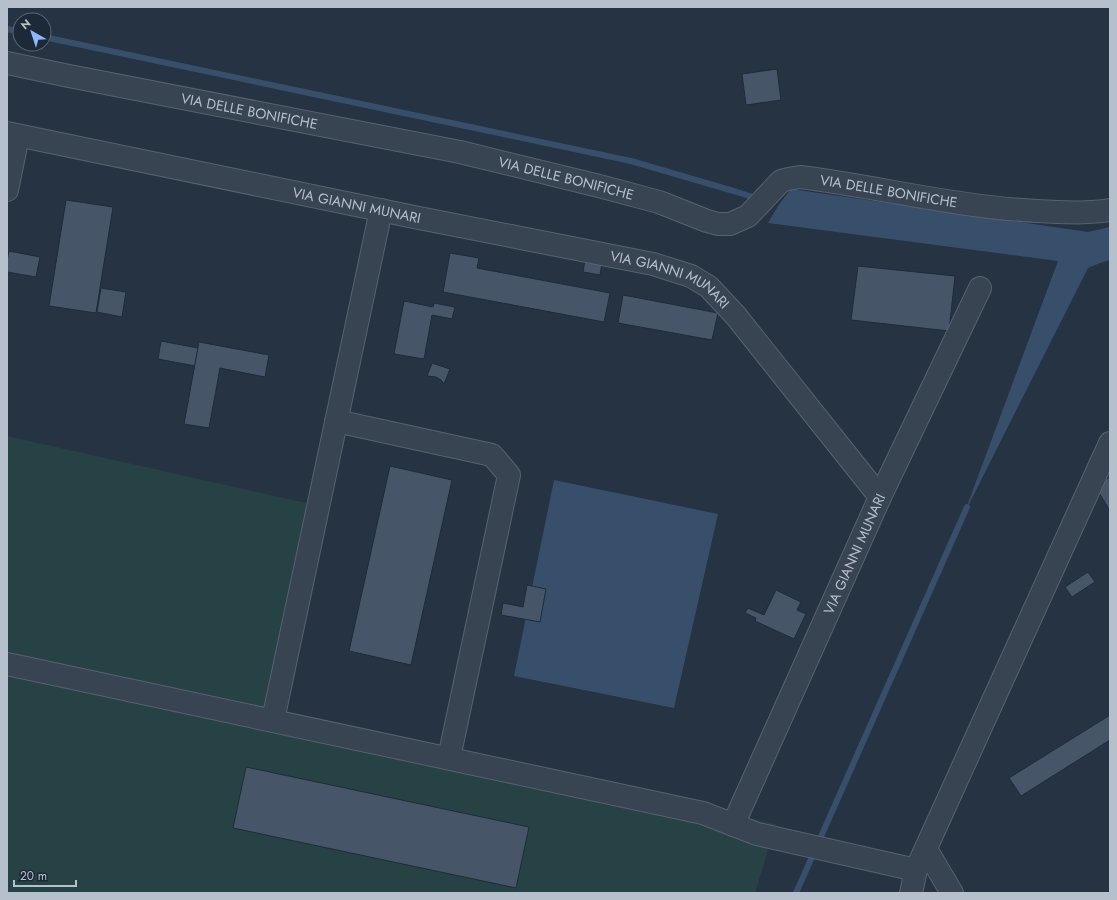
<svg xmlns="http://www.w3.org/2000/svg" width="1117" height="900" font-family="Jost,sans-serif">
	<rect width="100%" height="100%" fill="#253343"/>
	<polygon fill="#274244" points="7,436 311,504 265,710 776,824 755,893 7,893"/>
	<g fill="#374f6b">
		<polygon points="791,189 1088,232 1110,227 1110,260 1100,263 1088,268 964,514 1058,261 768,223 778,206"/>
		<polygon points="554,480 718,514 674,708 514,676"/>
	</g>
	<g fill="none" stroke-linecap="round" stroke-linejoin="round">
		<g stroke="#374f6b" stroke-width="6">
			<polyline points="7,29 20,32"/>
			<polyline points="44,37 631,161 737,192 759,199"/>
			<polyline points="796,893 967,507"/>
		</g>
	</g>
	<g fill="#465567" stroke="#202b3a">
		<polygon points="777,69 781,100 746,105 742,74"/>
		<polygon points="66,200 113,207 96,313 49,306"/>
		<polygon points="9,251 40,257 36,277 7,272 7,260"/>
		<polygon points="450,253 479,258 477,268 610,293 604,322 443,292"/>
		<polygon points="585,260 602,263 600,275 583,272"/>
		<polygon points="858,266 955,276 949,331 851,320"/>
		<polygon points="101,288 126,292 122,317 97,312"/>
		<polygon points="623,295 718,313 712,340 618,323"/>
		<polygon points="404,301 433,307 434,303 455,307 452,319 432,315 424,359 394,354"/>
		<polygon points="161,341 198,348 195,366 158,359"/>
		<polygon points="199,342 269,355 265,377 220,368 209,428 184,424"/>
		<polygon points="432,363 450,369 444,384 441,380 436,377 427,376"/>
		<polygon points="390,466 452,480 411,665 349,651"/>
		<polygon points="1110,477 1110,511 1095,486"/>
		<polygon points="1088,572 1095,582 1072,597 1065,587"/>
		<polygon points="527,585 546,589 540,622 501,615 503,603 523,607"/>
		<polygon points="776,590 801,602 797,610 806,614 794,639 755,621 756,618 745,613 748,608 764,615"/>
		<polygon points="1110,715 1110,740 1021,796 1009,778"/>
		<polygon points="246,767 529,827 516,888 233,828"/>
	</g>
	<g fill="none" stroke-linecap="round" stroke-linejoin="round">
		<defs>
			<g id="minor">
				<path id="s1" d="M 7,63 L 69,76 L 460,152 L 599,186 L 659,202 L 707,221 L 718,224 L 730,224 L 748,216 L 781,181 L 788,179 L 800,177 C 879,187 957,207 1037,211 C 1062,212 1086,214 1110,210"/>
				<path id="s2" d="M 7,133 L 414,217 L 653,264 L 691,276 L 709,287 L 736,316 L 880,497"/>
				<polyline points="7,190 18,136"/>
				<polyline points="336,421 492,455 509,475 449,758"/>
				<polyline points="7,664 703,813 757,834 916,870"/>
				<polyline points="273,720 381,210"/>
				<path id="s3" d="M 733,825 L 880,497 L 980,288"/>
				<polyline points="926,849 952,893"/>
				<polyline points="911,893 916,870 1110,443"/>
			</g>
		</defs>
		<use href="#minor" stroke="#576270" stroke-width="24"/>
		<use href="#minor" stroke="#394453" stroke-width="22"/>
	</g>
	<g text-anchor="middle" stroke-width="4" stroke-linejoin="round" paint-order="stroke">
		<g font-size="14" fill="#b6c0cd" stroke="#1e2938">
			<text dy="5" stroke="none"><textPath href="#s1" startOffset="247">VIA DELLE BONIFICHE</textPath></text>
			<text dy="5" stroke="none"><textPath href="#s1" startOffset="571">VIA DELLE BONIFICHE</textPath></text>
			<text dy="5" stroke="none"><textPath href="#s1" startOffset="919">VIA DELLE BONIFICHE</textPath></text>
			<text dy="5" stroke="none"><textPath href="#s2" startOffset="357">VIA GIANNI MUNARI</textPath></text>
			<text dy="5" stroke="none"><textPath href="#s2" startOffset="681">VIA GIANNI MUNARI</textPath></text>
			<text dy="5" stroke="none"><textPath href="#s3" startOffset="297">VIA GIANNI MUNARI</textPath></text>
		</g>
	</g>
	<rect width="1117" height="900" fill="none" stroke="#b6c0cd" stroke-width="16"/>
	<g transform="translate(32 32) rotate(321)"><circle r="19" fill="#1e2938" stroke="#5b6574"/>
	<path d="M0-3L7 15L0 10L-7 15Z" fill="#8abafe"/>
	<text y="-6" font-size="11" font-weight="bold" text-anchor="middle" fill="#b6c0cd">N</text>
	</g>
	<path d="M14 880v6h62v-6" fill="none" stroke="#b6c0cd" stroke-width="2"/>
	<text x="20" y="880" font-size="12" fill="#b6c0cd" stroke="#1e2938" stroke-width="3" paint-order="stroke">20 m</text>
</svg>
